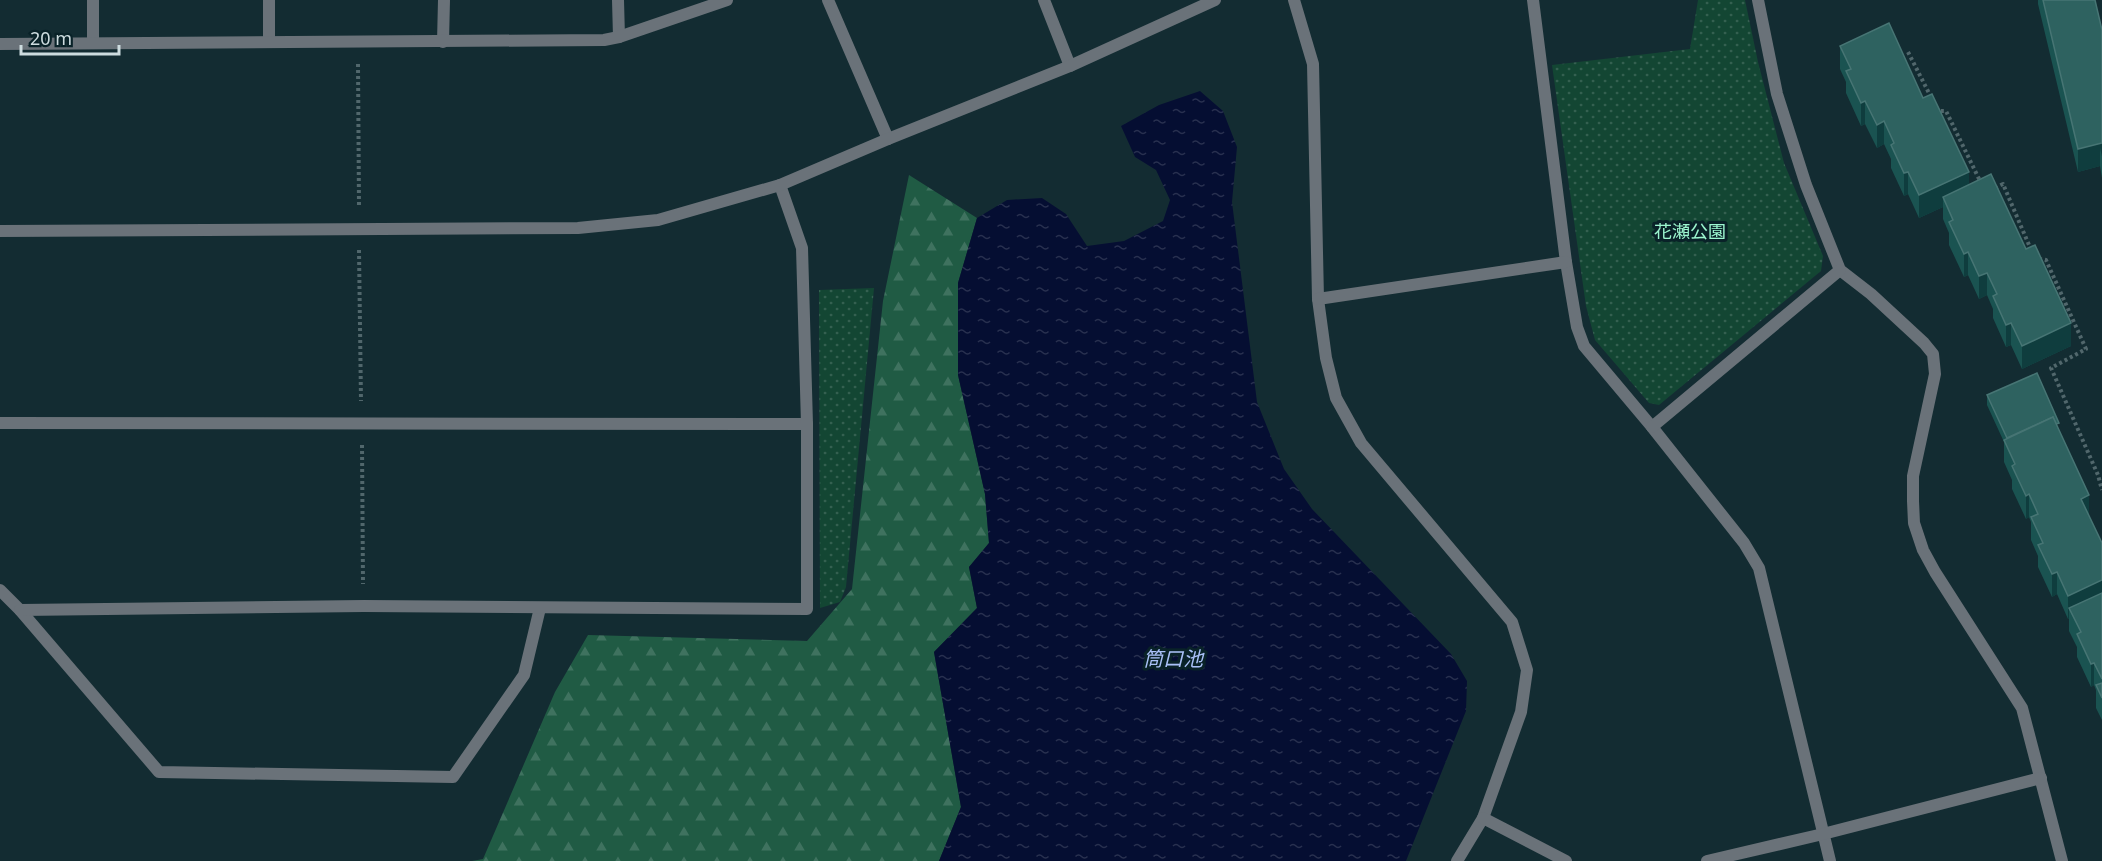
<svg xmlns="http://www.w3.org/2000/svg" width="2102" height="861" font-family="'Noto Sans','Noto Sans JP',sans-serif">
	<defs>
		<pattern id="grass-dots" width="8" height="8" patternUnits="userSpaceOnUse" patternTransform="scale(1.5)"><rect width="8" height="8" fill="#134633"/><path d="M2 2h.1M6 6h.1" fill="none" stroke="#346050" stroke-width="1.8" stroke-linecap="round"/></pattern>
		<pattern id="forest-firs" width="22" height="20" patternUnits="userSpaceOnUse" patternTransform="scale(1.5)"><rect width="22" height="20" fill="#205b44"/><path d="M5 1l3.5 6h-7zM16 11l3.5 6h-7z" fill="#3f725f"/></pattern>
		<pattern id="water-ripples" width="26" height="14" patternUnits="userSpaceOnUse" patternTransform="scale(1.5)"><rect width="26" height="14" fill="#050e32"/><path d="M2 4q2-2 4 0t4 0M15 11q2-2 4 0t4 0" fill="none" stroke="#28304f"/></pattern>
	</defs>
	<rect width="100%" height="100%" fill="#132c32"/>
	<g fill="url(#grass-dots)">
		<polygon points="1698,0 1745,0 1758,62 1784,163 1823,256 1821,271 1659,405 1649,403 1595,340 1586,306 1552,65 1690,49"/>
		<polygon points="874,288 846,587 840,602 820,608 819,290"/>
	</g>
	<polygon fill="url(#forest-firs)" points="909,175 977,218 958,283 958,375 985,494 989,543 969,567 977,608 934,652 961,807 939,861 472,861 483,859 555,692 588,635 807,641 852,589 883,301"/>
	<polygon fill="url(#water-ripples)" points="1200,91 1223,111 1237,147 1232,202 1257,402 1284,469 1312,509 1451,654 1467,681 1466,711 1406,861 939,861 961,807 934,652 977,608 969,567 989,543 985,494 958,375 958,283 977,218 1007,200 1042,198 1066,214 1087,246 1124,241 1163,221 1170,200 1156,170 1135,157 1121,126 1159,105"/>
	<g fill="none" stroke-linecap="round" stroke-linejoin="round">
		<g stroke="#51676c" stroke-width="4" stroke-dasharray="3 3" stroke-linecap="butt">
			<polyline points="1908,52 1932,99"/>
			<polyline points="358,64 359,206"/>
			<polyline points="1937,108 1938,111 1946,111 1981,183"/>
			<polyline points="1995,188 2003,184 2032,252"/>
			<polyline points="359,250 361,401"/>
			<polyline points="2039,259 2046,260 2086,349 2051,368 2098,475 2102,490"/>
			<polyline points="362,445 363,584"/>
		</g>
		<g stroke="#6a7279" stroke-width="12">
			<polyline points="93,0 93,43"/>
			<polyline points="269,0 269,42"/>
			<polyline points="618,0 619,37"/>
			<polyline points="828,0 888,139"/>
			<polyline points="1044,0 1070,66"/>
			<polyline points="1294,0 1313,64 1318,299 1326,358 1336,398 1361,443 1512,622 1527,670 1521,712 1483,818 1457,861"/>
			<polyline points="1533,0 1566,262 1577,327 1584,346 1652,427 1744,543 1759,568 1830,861"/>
			<polyline points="1758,0 1777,94 1806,185 1840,270 1871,294 1924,343 1933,354 1935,374 1913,476 1913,501 1914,523 1923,550 1935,572 2022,708 2062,861"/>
			<polyline points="443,42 444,0"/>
			<polyline points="0,44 604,40 619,37 727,0"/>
			<polyline points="1318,299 1566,262"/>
			<polyline points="0,423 807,424"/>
			<polyline points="1652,427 1840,270"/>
			<polyline points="0,590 20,610 159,772 453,777 524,675 540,608"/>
			<polyline points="20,610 364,606 807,609 807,424 802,248 780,185"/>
			<polyline points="1483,818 1566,861"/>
			<polyline points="1707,861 1823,834 2041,778"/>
		</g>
		<polyline stroke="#6a7279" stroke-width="12" points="0,231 578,228 658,220 780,185 888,139 1070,66 1215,0"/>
	</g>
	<g fill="#1a5351">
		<polygon points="2038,0 2095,0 2102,30 2102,178 2100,166 2078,172 2038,4"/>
		<polygon points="1840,46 1923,98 1969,185 2071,346 2022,369 2011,345 2006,347 1993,318 1993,309 1987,295 1979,299 1968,275 1964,277 1949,245 1949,233 1943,219 1943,207 1919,218 1908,194 1904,196 1891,168 1891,159 1884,144 1877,148 1865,124 1861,126 1846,93 1846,82 1840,69"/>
		<polygon points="1987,395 2059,431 2089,516 2102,543 2102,720 2096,708 2096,690 2094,685 2091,687 2077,657 2077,647 2069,631 2069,618 2068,619 2057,594 2052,597 2038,567 2038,556 2031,540 2031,522 2029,517 2026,519 2012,489 2012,480 2004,462 2004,442 1987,405"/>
	</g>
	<g fill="#0f3d3e">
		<polygon points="1865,101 1865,124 1861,126 1861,103"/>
		<polygon points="1884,121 1884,144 1877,148 1877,125"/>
		<polygon points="2102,143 2102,156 2100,148 2100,166 2078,172 2078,149"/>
		<polygon points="1908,172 1908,194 1904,196 1904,173"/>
		<polygon points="1969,172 1969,195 1943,197 1943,207 1919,218 1919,195"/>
		<polygon points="1968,252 1968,275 1964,277 1964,254"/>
		<polygon points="1987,273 1987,295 1979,299 1979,276"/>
		<polygon points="2011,323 2011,345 2006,347 2006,325"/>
		<polygon points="2071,323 2071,346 2022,369 2022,346"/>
		<polygon points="2029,494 2029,517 2026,519 2026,496"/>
		<polygon points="2089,495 2089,518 2081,499"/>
		<polygon points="2057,572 2057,594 2052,597 2052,574"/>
		<polygon points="2102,580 2102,603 2069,608 2069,618 2068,619 2068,596"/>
		<polygon points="2094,663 2094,685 2091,687 2091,664"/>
	</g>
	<g fill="#2e6260" stroke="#477574" stroke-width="1.5">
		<polygon points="2043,0 2095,0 2102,30 2102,143 2078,149"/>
		<polygon points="1889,23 1923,98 1932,94 1969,172 1919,195 1908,172 1904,173 1891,145 1894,143 1884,121 1877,125 1865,101 1861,103 1846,71 1851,69 1840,46"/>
		<polygon points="1991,174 2026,249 2035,245 2071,323 2022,346 2011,323 2006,325 1993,296 1997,294 1987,273 1979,276 1968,252 1964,254 1949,222 1953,220 1943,197"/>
		<polygon points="2037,373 2059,423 2056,424 2053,417 2007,438 1987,395"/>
		<polygon points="2053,417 2089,495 2081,499 2102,543 2102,580 2068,596 2057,572 2052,574 2038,545 2043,543 2031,517 2038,514 2029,494 2026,496 2012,466 2015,464 2004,440"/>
		<polygon points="2102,593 2102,679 2094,663 2091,664 2077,634 2081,632 2069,608"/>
		<polygon points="2102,683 2102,698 2096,685"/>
	</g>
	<g text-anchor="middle" stroke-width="6" stroke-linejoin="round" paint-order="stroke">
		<g font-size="18" fill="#9cf6cf" stroke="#092228">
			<text x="1690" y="238">花瀬公園</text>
		</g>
		<g font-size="20" font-style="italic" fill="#a9c0f7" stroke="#092228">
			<text x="1173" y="666">筒口池</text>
		</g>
	</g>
	<path d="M21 45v9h98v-9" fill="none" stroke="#cddcdf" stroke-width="3"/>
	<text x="30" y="45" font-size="18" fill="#cddcdf" stroke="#092228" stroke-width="4.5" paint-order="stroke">20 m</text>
</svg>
